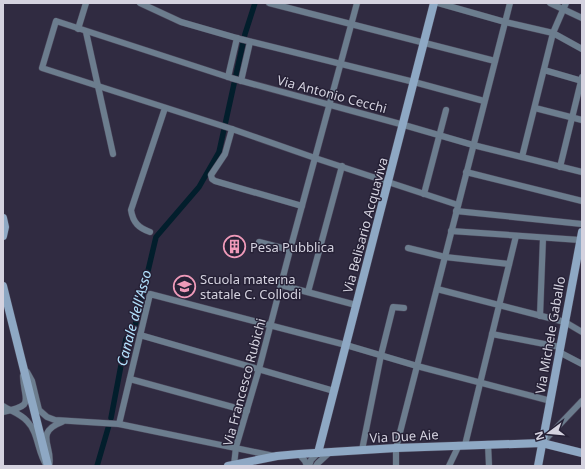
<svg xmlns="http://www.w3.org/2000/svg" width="585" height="469" font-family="'Noto Sans',sans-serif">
	<rect width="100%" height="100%" fill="#302b41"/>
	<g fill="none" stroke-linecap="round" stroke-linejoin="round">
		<g stroke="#021e2c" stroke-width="5.5">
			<polyline points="111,418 126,339 135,326 156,237 199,187 219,152 245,34 255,3"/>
			<polyline points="97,466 109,425"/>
		</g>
		<defs>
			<g id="street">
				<polyline points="140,3 181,22 240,39 414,82 484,101"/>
				<polyline points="269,3 495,61"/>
				<polyline points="438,3 505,22 553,33 582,49"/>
				<polyline points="550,3 582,18"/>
				<polyline points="78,29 86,3"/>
				<polyline points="86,32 113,154"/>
				<polyline points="544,70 582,81"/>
				<polyline points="228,77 237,38"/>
				<polyline points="241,81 250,42"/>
				<polyline points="535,108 582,120"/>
				<polyline points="232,129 225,154 211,175 212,179 215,181 302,206"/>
				<polyline points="522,157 553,33 566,3"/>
				<polyline points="560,167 582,77"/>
				<polyline points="466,172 582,201"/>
				<polyline points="424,194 446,110"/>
				<polyline points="458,205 315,158 232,129 42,68 56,21 231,78 404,125 473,145 582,172"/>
				<polyline points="456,211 582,224"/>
				<polyline points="451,231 580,240"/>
				<path d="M 150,232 C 139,228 133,223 131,210 L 165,108"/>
				<polyline points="259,242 290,250"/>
				<polyline points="408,248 445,257 509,264"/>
				<polyline points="281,285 356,305"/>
				<polyline points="437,289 565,322 582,332"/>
				<polyline points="308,292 342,166"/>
				<polyline points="540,316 543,238"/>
				<polyline points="492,334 560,347"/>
				<polyline points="140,335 334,391"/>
				<polyline points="559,352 582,364"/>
				<polyline points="27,372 32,381 39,410 47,417 55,420 119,424 274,456"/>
				<polyline points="130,379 247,411"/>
				<path d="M 3,406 C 11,411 21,414 27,421 C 39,433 37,452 47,466"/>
				<path d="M 3,412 C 36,405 24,402 23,376"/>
				<polyline points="119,424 150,294 346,345 417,366 551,401"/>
				<polyline points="542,443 582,401"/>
				<polyline points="488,444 489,466"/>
				<polyline points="465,445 516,236"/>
				<polyline points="362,450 381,355 393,307 404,308"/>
				<polyline points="299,454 305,461 307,466"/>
				<polyline points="234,465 236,447 259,369 290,250 357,3"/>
				<path d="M 49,466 C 54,447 33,433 62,422"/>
				<polyline points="309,466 311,460 318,453"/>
				<polyline points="316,466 318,463 330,452"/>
				<polyline points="396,466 396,448 510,3"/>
				<polyline points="449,466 459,445"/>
			</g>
			<g id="secondary">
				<polyline points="3,218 5,227 3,236"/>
				<polyline points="3,286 48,466"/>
				<polyline points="318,453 434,3"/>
				<polyline points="228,466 277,456 299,454 396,448 542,443 582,453"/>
				<polyline points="538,466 582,232"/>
			</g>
		</defs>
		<use href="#street" stroke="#4a465a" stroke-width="7"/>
		<use href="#secondary" stroke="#4a465a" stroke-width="9"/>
		<use href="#street" stroke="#6c7d8e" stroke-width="6"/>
		<use href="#secondary" stroke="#8ea8c4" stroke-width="8"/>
	</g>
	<defs>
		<symbol id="building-ring" viewBox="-11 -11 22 22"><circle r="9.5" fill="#262136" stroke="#ef9ab9" stroke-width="1.5"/><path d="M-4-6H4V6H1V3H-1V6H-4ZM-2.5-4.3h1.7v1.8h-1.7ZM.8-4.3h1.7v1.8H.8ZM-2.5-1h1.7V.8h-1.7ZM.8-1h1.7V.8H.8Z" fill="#ef9ab9"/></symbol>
		<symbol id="school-ring" viewBox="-11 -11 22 22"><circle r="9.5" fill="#262136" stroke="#ef9ab9" stroke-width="1.5"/><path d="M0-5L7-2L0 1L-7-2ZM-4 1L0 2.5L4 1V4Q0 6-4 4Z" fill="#ef9ab9"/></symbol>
	</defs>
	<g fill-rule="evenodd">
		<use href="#building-ring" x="222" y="234" width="25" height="25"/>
		<use href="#school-ring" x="172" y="274" width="25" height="25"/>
	</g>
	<g text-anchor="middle" stroke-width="3" stroke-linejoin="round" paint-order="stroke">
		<g font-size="13" fill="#d4d2df" stroke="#262136">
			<text transform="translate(332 94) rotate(15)" y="5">Via Antonio Cecchi</text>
			<text transform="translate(365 225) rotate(-75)" y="5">Via Belisario Acquaviva</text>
			<text transform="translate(550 335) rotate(-80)" y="5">Via Michele Gaballo</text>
			<text transform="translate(244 382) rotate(-75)" y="5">Via Francesco Rubichi</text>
			<text transform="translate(404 436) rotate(-3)" y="5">Via Due Aie</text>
		</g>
		<g font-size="13" fill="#d4d2df" stroke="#262136" text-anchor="start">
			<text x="250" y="252">Pesa Pubblica</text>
			<text x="200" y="284">Scuola materna<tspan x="200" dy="15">statale C. Collodi</tspan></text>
		</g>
		<g font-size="14" font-style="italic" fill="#b3e2fe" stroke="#262136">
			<text transform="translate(134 318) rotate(-75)" y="5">Canale dell'Asso</text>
		</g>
	</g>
	<rect width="585" height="469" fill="none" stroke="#d4d2df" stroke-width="8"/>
	<g transform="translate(549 433) rotate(254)" stroke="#262136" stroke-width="3" paint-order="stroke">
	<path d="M0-3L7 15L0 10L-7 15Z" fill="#d4d2df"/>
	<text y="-6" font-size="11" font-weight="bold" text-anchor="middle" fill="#d4d2df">N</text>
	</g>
</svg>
